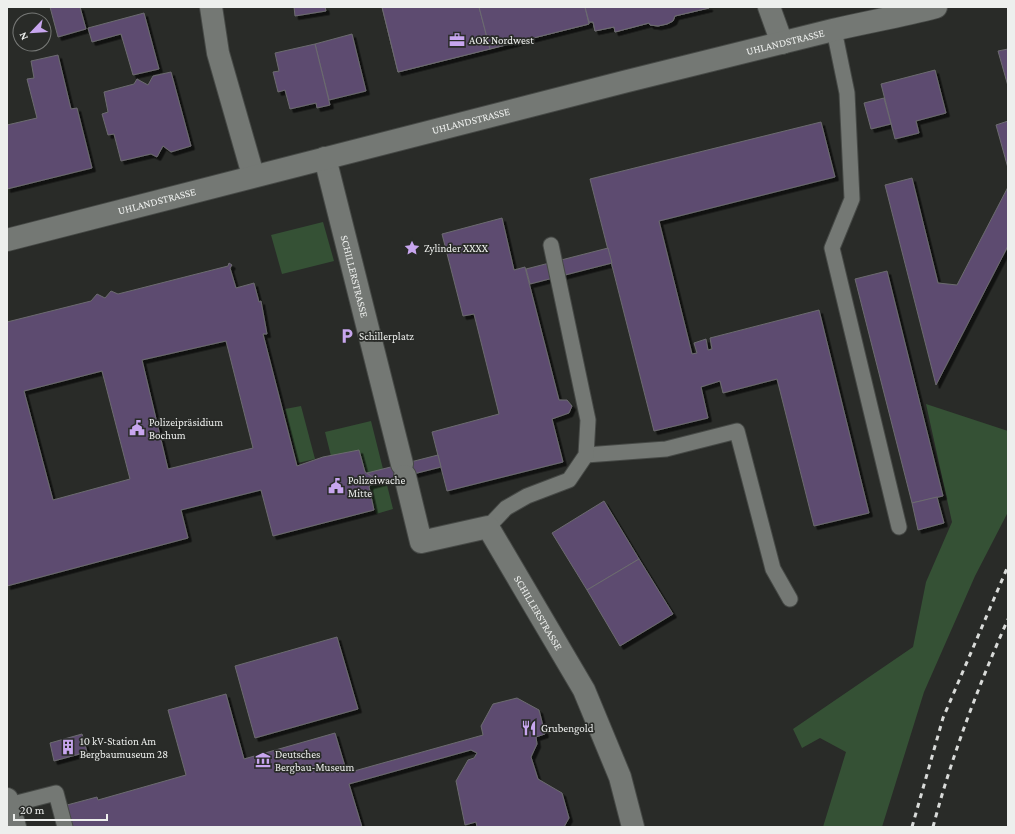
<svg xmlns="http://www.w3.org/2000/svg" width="1015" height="834" font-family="'Crimson Pro',serif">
	<defs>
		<filter id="shadow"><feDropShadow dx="3.5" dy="3.5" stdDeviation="0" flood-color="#0009"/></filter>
	</defs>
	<rect width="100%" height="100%" fill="#292b28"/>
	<g fill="#355135">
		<polygon points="323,222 334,261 282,274 271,235"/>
		<polygon points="926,404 1008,431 1008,512 975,576 924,692 882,827 823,827 846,752 820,738 802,748 793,729 913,647 926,582 952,522"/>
		<polygon points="301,406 315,459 298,463 285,409"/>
		<polygon points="371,421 393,509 376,514 359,450 331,456 325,432"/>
	</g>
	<g fill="#5d4c70" stroke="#6c6b6f" fill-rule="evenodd" filter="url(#shadow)">
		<polygon points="50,7 80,7 86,29 58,37"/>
		<polygon points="294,7 325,7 326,11 295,16"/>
		<polygon points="382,7 709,7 709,8 675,16 673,21 667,24 658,26 650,25 649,23 615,32 614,27 595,31 593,22 589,22 589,24 398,72"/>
		<polygon points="382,7 479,7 490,49 398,72"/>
		<polygon points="479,7 585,7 589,24 490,49"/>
		<polygon points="585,7 709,7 709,8 675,16 673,21 667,24 658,26 650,25 649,23 615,32 614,27 595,31 593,22 589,22"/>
		<polygon points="144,13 159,69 133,75 121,34 92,42 88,28"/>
		<polygon points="352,34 366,91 329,100 315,44"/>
		<polygon points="315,44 330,105 317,108 316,103 290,109 285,90 278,92 273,72 279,71 275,53"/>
		<polygon points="1008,49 1008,86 998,51"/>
		<polygon points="58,55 71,109 77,108 92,168 7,189 7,125 37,118 27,79 34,78 31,61"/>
		<polygon points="935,70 946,113 916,121 919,133 895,139 881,84"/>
		<polygon points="171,72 191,146 171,152 163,146 157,157 151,154 121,161 114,134 108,135 102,114 108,112 104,92 134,84 137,79 148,85 153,76"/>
		<polygon points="884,98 891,124 871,129 864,103"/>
		<polygon points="1008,121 1008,168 996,125"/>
		<polygon points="821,122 835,177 659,221 692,354 697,353 694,343 706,339 708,350 712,349 710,338 819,310 869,513 814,526 777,379 723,393 720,381 701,387 708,418 654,431 590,179"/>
		<polygon points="912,178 938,283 957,285 1008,187 1008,246 936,385 885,185"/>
		<polygon points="502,218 514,270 525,267 559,400 567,400 572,406 569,413 552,419 563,462 447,491 432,432 499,414 474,314 463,316 442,234"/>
		<polygon points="608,248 612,263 530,284 526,269"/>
		<path d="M 229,263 L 232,265 L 230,268 L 236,288 L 254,283 L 259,302 L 261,301 L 267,334 L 263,334 L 297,466 L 323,457 L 359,450 L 365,472 L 374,478 L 369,487 L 374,510 L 273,536 L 261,490 L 181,510 L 188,538 L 7,586 L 7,322 L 91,301 L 97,294 L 105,298 L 111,291 L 118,294 L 228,266 ZM 226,341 L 253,448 L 168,469 L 142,360 ZM 102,371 L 130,479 L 53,500 L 24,391 Z"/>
		<polygon points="887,271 943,496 912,503 855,279"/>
		<polygon points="438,455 441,467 370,485 374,478 367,473"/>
		<polygon points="937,497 944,523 918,530 912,503"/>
		<polygon points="604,501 639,559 587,590 552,533"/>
		<polygon points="639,559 673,614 620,646 587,590"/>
		<polygon points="337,637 358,709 255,738 235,666"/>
		<polygon points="226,694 244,759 335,733 347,773 483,735 481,726 493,704 517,698 539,710 545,734 536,737 537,744 531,757 538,779 562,793 569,818 564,827 477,827 476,822 465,825 456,781 468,760 474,758 477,753 471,750 349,784 362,827 73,827 67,805 97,797 98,800 186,775 168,710"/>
		<polygon points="82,734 87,752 54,761 50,743"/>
	</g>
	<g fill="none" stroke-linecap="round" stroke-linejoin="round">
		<defs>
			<g id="lane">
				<polyline points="834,30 847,93 852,199 832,248 899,527"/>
				<polyline points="586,455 666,449 737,431 773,569 790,599"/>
				<polyline points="488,527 506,508 527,496 569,480 586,455 588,420 551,245"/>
				<polyline points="9,805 56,793 65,827"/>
			</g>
			<g id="street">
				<polyline points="211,7 218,53 253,175"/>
				<polyline points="769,7 782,43"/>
				<path id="s1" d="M 325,158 L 402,464"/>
				<path id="s2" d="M 7,240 C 281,168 557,98 833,30 C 867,22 902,16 936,7"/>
				<path id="s3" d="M 405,476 L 421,542 L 488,527 L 584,690 L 620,777 L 633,827"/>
				<polyline points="7,799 15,827"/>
			</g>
		</defs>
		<use href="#lane" stroke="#464946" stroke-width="17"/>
		<use href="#street" stroke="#464946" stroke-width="24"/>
		<use href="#lane" stroke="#747874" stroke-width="15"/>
		<use href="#street" stroke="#747874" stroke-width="22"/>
		<g stroke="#d9dbd9" stroke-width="3" stroke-dasharray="5 5" stroke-linecap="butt">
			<polyline points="912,827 943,718 1008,566"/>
			<path d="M 933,827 C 952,755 978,687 1008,619"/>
		</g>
	</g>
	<defs>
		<symbol id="office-bare" viewBox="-9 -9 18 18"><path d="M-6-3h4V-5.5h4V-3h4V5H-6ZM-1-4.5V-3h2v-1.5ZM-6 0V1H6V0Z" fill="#c8a6ef" stroke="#292b28" stroke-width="2.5" paint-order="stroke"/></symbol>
		<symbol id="sight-bare" viewBox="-9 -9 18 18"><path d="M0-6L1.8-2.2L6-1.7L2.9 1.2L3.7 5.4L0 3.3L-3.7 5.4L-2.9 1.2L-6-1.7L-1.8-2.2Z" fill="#c8a6ef" stroke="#292b28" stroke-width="2.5" paint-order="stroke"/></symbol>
		<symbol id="parking-bare" viewBox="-9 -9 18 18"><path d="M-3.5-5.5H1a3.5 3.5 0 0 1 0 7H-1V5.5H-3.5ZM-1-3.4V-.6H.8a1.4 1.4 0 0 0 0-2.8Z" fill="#c8a6ef" stroke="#292b28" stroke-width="2.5" paint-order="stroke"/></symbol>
		<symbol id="civic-bare" viewBox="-9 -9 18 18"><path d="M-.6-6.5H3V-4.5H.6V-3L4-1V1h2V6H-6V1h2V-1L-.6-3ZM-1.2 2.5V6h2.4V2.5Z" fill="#c8a6ef" stroke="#292b28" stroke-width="2.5" paint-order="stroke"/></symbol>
		<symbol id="restaurant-bare" viewBox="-9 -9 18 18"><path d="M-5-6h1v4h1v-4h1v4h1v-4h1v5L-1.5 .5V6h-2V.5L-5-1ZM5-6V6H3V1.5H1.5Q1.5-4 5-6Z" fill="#c8a6ef" stroke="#292b28" stroke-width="2.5" paint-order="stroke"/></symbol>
		<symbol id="building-bare" viewBox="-9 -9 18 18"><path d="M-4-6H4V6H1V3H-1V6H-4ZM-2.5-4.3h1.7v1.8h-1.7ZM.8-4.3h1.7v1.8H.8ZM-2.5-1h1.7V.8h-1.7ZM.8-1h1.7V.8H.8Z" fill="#c8a6ef" stroke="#292b28" stroke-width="2.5" paint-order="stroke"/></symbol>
		<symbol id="museum-bare" viewBox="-9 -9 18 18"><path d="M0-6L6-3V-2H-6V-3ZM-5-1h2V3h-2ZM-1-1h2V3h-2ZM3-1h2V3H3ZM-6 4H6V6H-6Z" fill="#c8a6ef" stroke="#292b28" stroke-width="2.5" paint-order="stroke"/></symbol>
	</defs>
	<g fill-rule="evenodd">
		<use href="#office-bare" x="446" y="29" width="22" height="22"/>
		<use href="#sight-bare" x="401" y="237" width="22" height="22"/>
		<use href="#parking-bare" x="336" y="325" width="22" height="22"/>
		<use href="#civic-bare" x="126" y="417" width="22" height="22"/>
		<use href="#civic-bare" x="325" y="475" width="22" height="22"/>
		<use href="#restaurant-bare" x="518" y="717" width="22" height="22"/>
		<use href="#building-bare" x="57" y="736" width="22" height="22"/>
		<use href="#museum-bare" x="252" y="749" width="22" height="22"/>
	</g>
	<g text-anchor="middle" stroke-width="3.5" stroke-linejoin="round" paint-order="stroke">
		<g font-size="11" fill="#edefed" stroke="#292b28" text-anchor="start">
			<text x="469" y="44">AOK Nordwest</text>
			<text x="424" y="252">Zylinder XXXX</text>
			<text x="359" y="340">Schillerplatz</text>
			<text x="149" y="426">Polizeipräsidium<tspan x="149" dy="13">Bochum</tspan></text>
			<text x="348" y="484">Polizeiwache<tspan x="348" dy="13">Mitte</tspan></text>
			<text x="541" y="732">Grubengold</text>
			<text x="80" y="745">10 kV-Station Am<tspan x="80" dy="13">Bergbaumuseum 28</tspan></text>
			<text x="275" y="758">Deutsches<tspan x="275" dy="13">Bergbau-Museum</tspan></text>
		</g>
		<g font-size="11" fill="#edefed" stroke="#292b28">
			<text dy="4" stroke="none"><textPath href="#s2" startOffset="803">UHLANDSTRASSE</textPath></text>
			<text dy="4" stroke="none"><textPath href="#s2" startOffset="479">UHLANDSTRASSE</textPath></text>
			<text dy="4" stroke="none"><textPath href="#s2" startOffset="155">UHLANDSTRASSE</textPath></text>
			<text dy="4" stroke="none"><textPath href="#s1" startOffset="122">SCHILLERSTRASSE</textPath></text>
			<text dy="4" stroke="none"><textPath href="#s3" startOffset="236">SCHILLERSTRASSE</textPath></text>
		</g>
	</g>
	<rect width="1015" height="834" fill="none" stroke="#edefed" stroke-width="16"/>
	<g transform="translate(32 32) rotate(245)"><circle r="19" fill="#292b28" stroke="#777977"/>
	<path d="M0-3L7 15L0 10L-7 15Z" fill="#c8a6ef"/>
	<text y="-6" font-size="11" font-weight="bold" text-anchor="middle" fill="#edefed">N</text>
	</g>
	<path d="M14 814v6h93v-6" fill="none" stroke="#edefed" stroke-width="2"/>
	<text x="20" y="814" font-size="12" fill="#edefed" stroke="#292b28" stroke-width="3" paint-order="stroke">20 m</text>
</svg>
